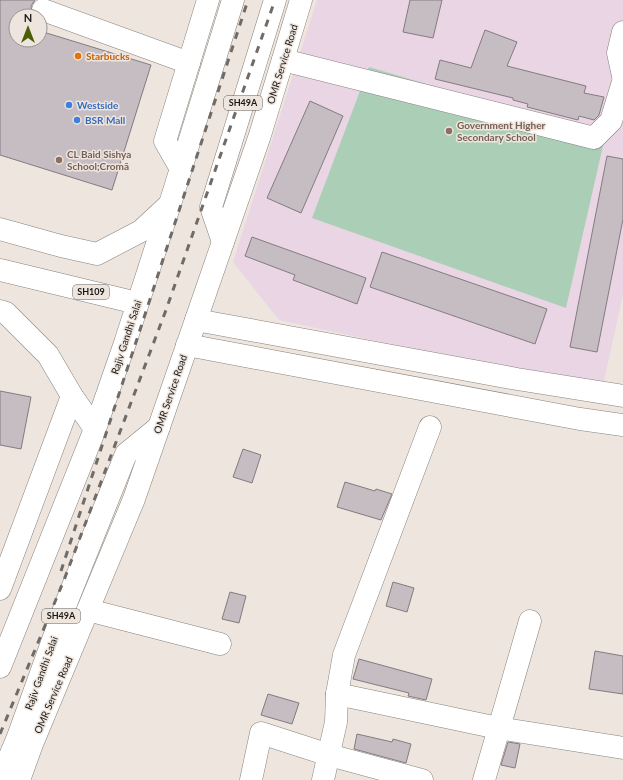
<svg xmlns="http://www.w3.org/2000/svg" width="623" height="780" font-family="Lato,sans-serif">
	<rect width="100%" height="100%" fill="#ede5de"/>
	<polygon fill="#ead5e4" points="317,0 623,0 623,294 602,390 279,320 233,262"/>
	<polygon fill="#abcfb6" points="369,67 605,137 566,308 312,218"/>
	<g fill="#c6bdc2" stroke="#847b81">
		<polygon points="0,0 35,0 31,6 32,16 16,16 16,40 40,40 40,31 151,65 112,190 0,155"/>
		<polygon points="410,0 442,0 433,38 403,32"/>
		<polygon points="485,30 517,42 507,66 586,86 584,93 604,97 599,115 594,120 579,116 578,120 527,107 528,104 513,100 513,98 435,79 440,60 471,68"/>
		<polygon points="310,101 343,116 301,213 267,198"/>
		<polygon points="607,156 623,159 623,219 597,352 570,347"/>
		<polygon points="252,237 366,278 357,304 293,280 295,275 245,256"/>
		<polygon points="382,252 547,309 535,344 370,287"/>
		<polygon points="0,391 31,397 21,449 0,445"/>
		<polygon points="243,449 261,455 252,483 233,477"/>
		<polygon points="345,482 375,491 376,489 392,494 381,520 337,507"/>
		<polygon points="393,582 414,588 407,612 386,606"/>
		<polygon points="230,592 246,596 239,623 222,619"/>
		<polygon points="595,651 623,656 623,694 589,689"/>
		<polygon points="359,659 432,679 426,700 408,696 409,693 353,679"/>
		<polygon points="268,694 299,703 292,724 261,715"/>
		<polygon points="357,734 392,742 393,739 411,744 406,763 354,749"/>
		<polygon points="508,742 520,744 515,768 501,765"/>
	</g>
	<g fill="none" stroke-linecap="round" stroke-linejoin="round">
		<defs>
			<g id="minor">
				<polyline points="43,10 189,63"/>
				<polyline points="623,32 618,53 623,76"/>
				<polyline points="283,60 594,138 611,121 623,82"/>
				<polyline points="181,169 165,141 208,0"/>
				<polyline points="0,229 61,246 97,254 141,231 170,204"/>
				<polyline points="196,320 517,379 623,396"/>
				<polyline points="187,345 580,419 623,425"/>
				<polyline points="0,589 72,396"/>
				<polyline points="88,610 220,644"/>
				<polyline points="337,694 498,728 623,748"/>
				<polyline points="19,780 32,744 134,499 260,135 301,0"/>
				<polyline points="251,780 261,733 329,755 422,780"/>
				<polyline points="323,780 336,722 337,694 344,655 430,427"/>
				<polyline points="484,780 530,621"/>
			</g>
			<g id="major">
				<polyline points="223,242 211,207 275,0"/>
				<polyline points="0,270 137,303"/>
				<polyline points="0,311 6,313 48,355 72,396 95,429"/>
				<polyline points="0,667 95,429 125,343 170,204 233,0"/>
				<polyline points="0,780 18,737 67,601 126,454 159,427"/>
			</g>
		</defs>
		<use href="#minor" stroke="#89827c" stroke-width="23"/>
		<use href="#major" stroke="#89827c" stroke-width="23"/>
		<use href="#minor" stroke="#fff" stroke-width="22"/>
		<use href="#major" stroke="#fff" stroke-width="22"/>
		<g stroke="#716b67" stroke-width="3" stroke-dasharray="7 7" stroke-linecap="butt">
			<polyline points="61,571 248,0"/>
			<polyline points="0,734 64,580 166,310 275,0"/>
		</g>
	</g>
	<circle fill="#e8710a" stroke="#ede5de" stroke-width="1.5" cx="78" cy="56" r="4"/>
	<g fill="#3f7fe0" stroke="#ede5de" stroke-width="1.5">
		<circle cx="69" cy="105" r="4"/>
		<circle cx="77" cy="120" r="4"/>
	</g>
	<g fill="#8d6e63" stroke="#ede5de" stroke-width="1.5">
		<circle cx="449" cy="131" r="4"/>
		<circle cx="59" cy="160" r="4"/>
	</g>
	<g text-anchor="middle" stroke-width="3" stroke-linejoin="round" paint-order="stroke">
		<g fill="#ede5de" stroke="#595551" stroke-width="1">
			<rect x="224" y="96" width="38" height="14" rx="3"/>
			<rect x="73" y="285" width="36" height="14" rx="3"/>
			<rect x="42" y="609" width="38" height="14" rx="3"/>
		</g>
		<g font-size="9" font-weight="bold" fill="#1a1715">
			<text x="243" y="106">SH49A</text>
			<text x="91" y="295">SH109</text>
			<text x="61" y="619">SH49A</text>
		</g>
		<g font-size="10" font-weight="bold" fill="#c56008" stroke="#ede5de" text-anchor="start">
			<text x="86" y="60">Starbucks</text>
		</g>
		<g font-size="10" fill="#1a1715" stroke="#ede5de">
			<text transform="translate(282 64) rotate(-73)" y="4">OMR Service Road</text>
			<text transform="translate(126 337) rotate(-72)" y="4">Rajiv Gandhi Salai</text>
			<text transform="translate(170 394) rotate(-71)" y="4">OMR Service Road</text>
			<text transform="translate(41 673) rotate(-70)" y="4">Rajiv Gandhi Salai</text>
			<text transform="translate(53 695) rotate(-67)" y="4">OMR Service Road</text>
		</g>
		<g font-size="10" font-weight="bold" fill="#366cbe" stroke="#ede5de" text-anchor="start">
			<text x="77" y="109">Westside</text>
			<text x="85" y="124">BSR Mall</text>
		</g>
		<g font-size="10" font-weight="bold" fill="#785e54" stroke="#ede5de" text-anchor="start">
			<text x="457" y="129">Government Higher<tspan x="457" dy="12">Secondary School</tspan></text>
			<text x="67" y="158">CL Baid Sishya<tspan x="67" dy="12">School;Cromā</tspan></text>
		</g>
	</g>
	<g transform="translate(28 28)"><circle r="19" fill="#ede5de" stroke="#99938e"/>
	<path d="M0-3L7 15L0 10L-7 15Z" fill="#4a5f06"/>
	<text y="-6" font-size="11" font-weight="bold" text-anchor="middle" fill="#1a1715">N</text>
	</g>
</svg>
